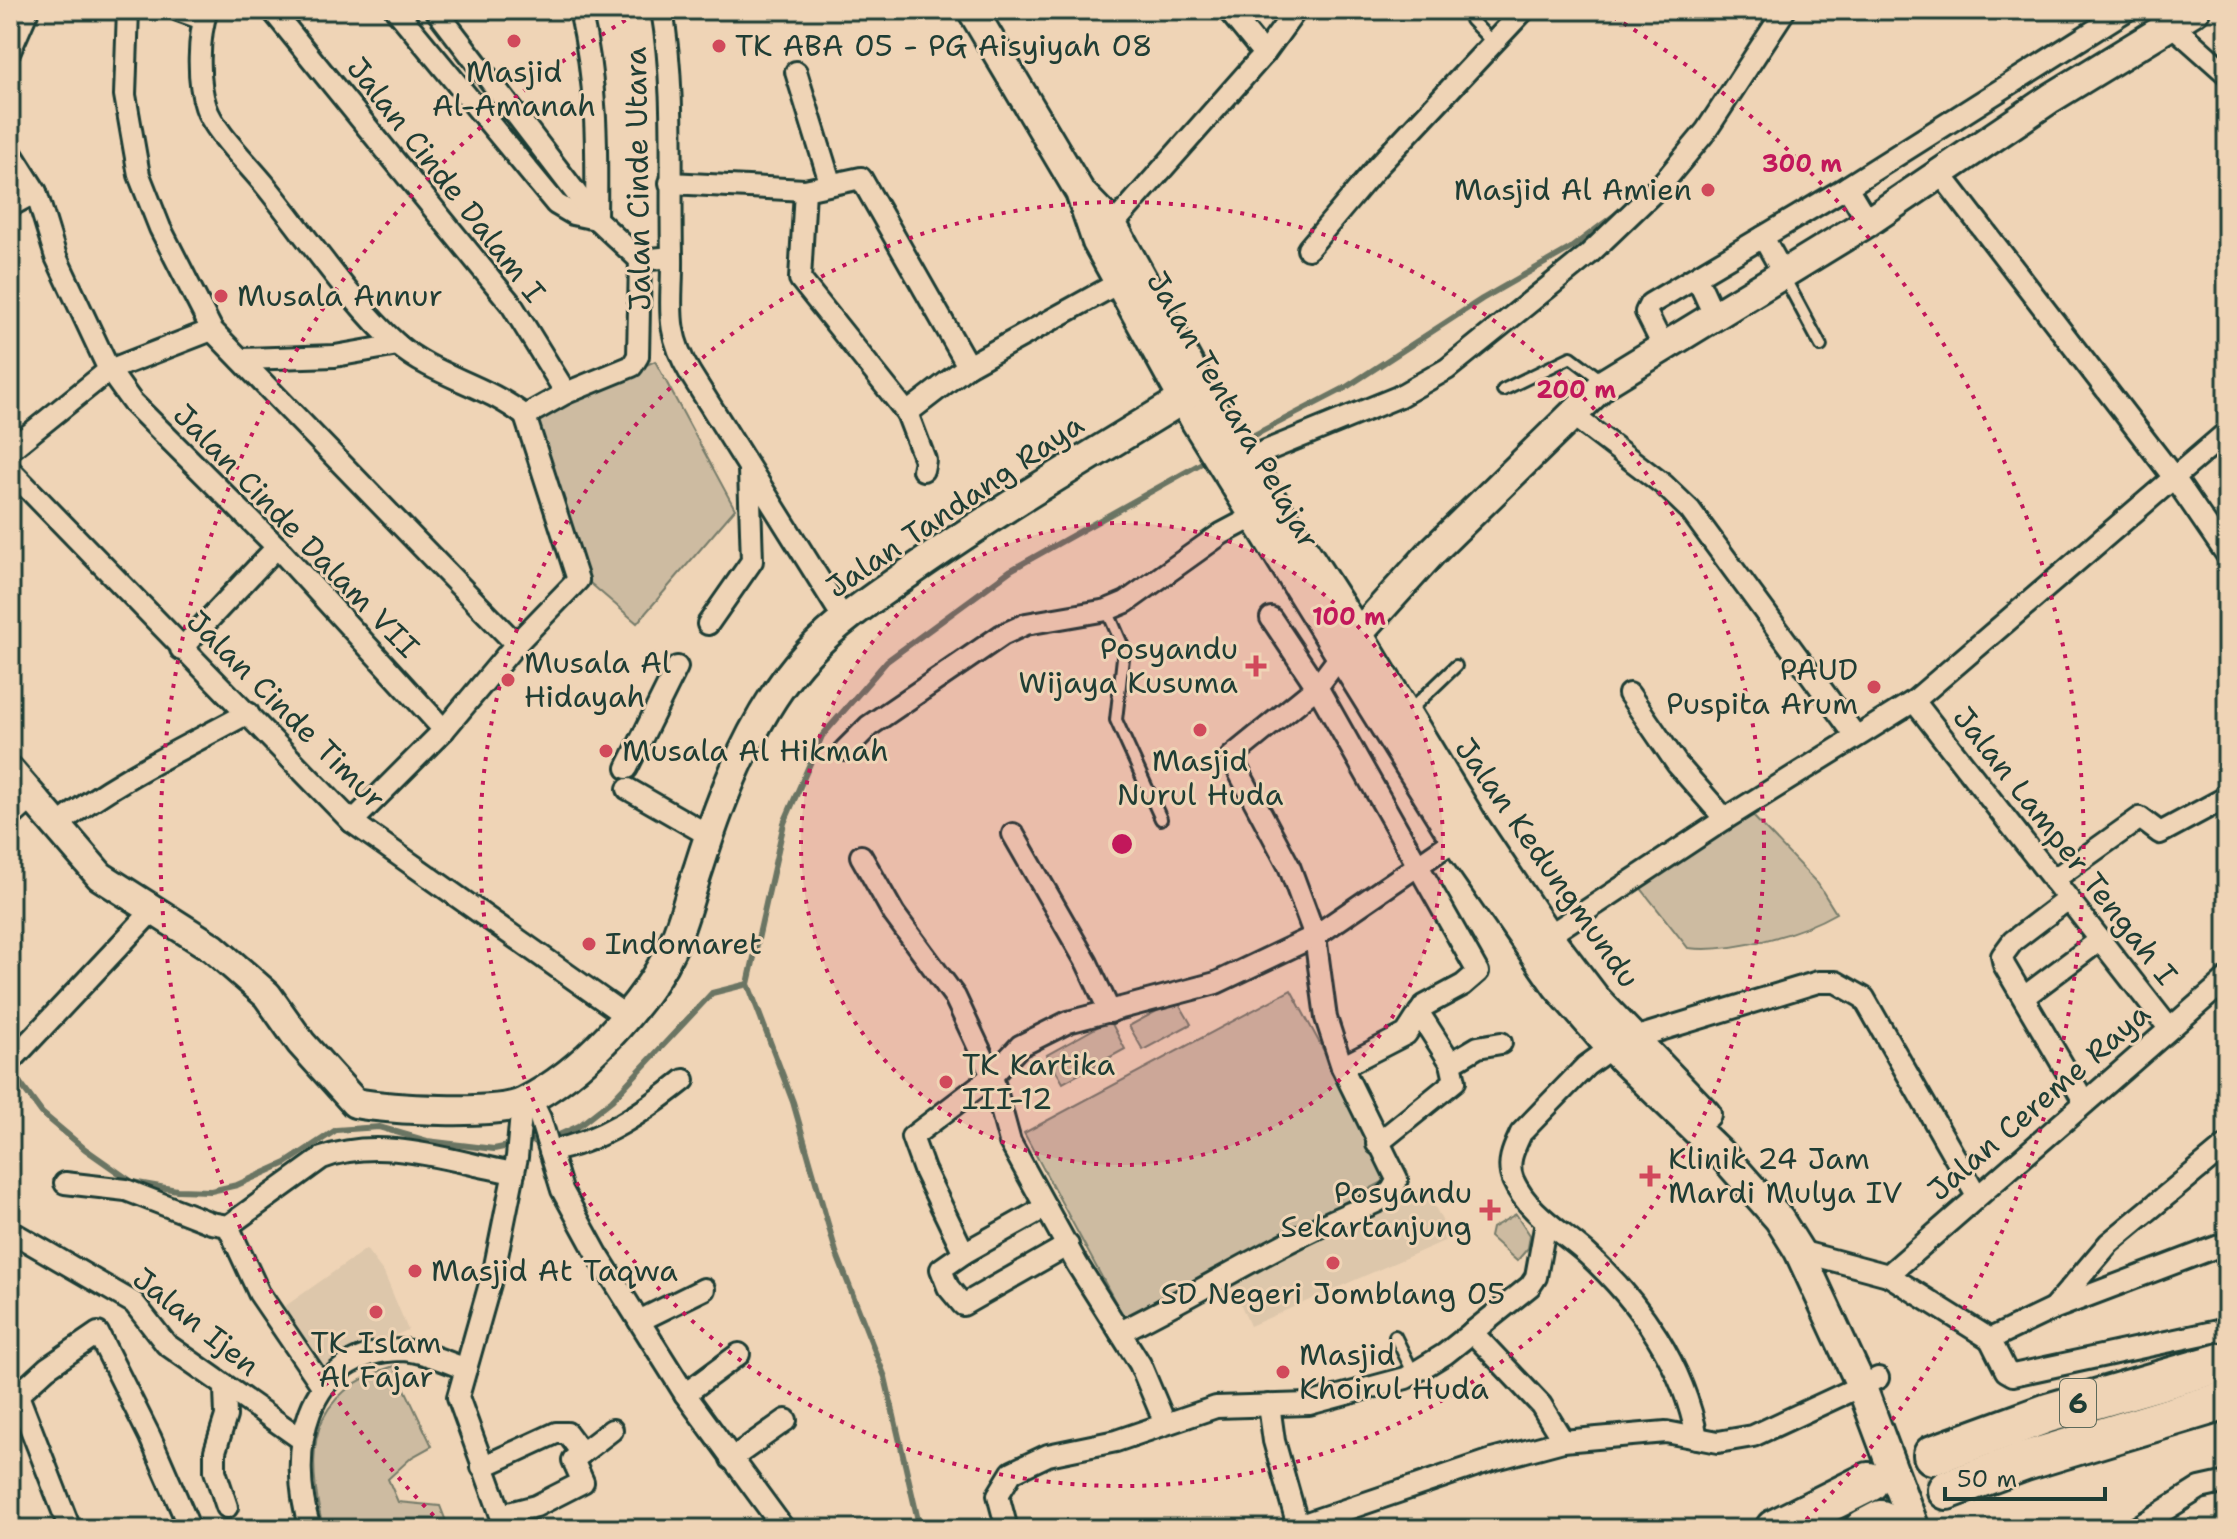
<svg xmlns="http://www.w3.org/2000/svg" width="2237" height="1539" font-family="'Shantell Sans',sans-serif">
	<rect width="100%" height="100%" fill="#efd4b6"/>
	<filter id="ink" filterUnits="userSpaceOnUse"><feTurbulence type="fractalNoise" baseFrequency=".0125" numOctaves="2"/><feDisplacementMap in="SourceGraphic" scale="16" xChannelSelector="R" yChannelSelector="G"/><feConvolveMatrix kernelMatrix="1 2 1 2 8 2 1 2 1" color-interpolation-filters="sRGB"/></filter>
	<g filter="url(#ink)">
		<g fill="#ddc7ab">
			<polygon points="1425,1187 1451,1238 1250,1326 1230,1280"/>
			<polygon points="366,1249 384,1273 408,1330 367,1347 326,1372 277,1312"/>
		</g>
		<g fill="#cdbba1" stroke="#767c6a" stroke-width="2">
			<polygon points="655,361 735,509 637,623 583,577 533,418"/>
			<path d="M 1750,813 L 1818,884 L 1836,913 C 1798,935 1731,953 1688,948 L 1640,887 Z"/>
			<polygon points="1291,990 1392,1177 1125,1320 1024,1133"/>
			<polygon points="1177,1000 1191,1024 1143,1050 1129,1026"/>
			<polygon points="1110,1020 1125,1049 1063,1083 1047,1055"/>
			<polygon points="1516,1214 1530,1235 1528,1248 1517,1261 1490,1237 1492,1228"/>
			<path d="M 394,1366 L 432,1446 L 412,1457 L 388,1479 L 398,1502 L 440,1506 L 449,1529 L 323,1529 C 306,1451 306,1393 394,1366 Z"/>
		</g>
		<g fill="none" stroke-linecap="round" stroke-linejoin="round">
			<g stroke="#6b7463" stroke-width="6">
				<polyline points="1761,31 1771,10"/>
				<polyline points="1647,185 1664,166"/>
				<polyline points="1243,441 1345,388 1482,299 1571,248 1619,212"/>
				<polyline points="15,1062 17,1079 42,1113 85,1149 132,1182 177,1190 211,1191 237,1185 286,1163 336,1130 379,1127 427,1141 494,1149 513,1145"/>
				<polyline points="524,1143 559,1135 579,1126 612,1100 712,993 748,984"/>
				<polyline points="920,1529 885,1377 836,1252 793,1102 748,984 784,823 822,736 887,661 1011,570 1209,459"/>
			</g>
			<polyline stroke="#c5b69c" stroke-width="38" stroke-dasharray="38 19" stroke-linecap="butt" points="1881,1520 1947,1490"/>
			<defs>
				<g id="lane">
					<polyline points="1471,20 1493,43"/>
					<polyline points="1783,275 1821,346"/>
					<polyline points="1503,390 1571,357 1604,382"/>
					<polyline points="1107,610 1124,649 1116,720 1161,819"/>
					<polyline points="1408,712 1456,666"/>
					<polyline points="1395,1336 1414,1374"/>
				</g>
				<g id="street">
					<polyline points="128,10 125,95 139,175 160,228 212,330 516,644"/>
					<polyline points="178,10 203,19"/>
					<path d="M 207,10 C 198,36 197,81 206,107 C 213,130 249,165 265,185 C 305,234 351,303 398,345 C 434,376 485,384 525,416"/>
					<polyline points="272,10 511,304 566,393"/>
					<path d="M 396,10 L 556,204 L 573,214 L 596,219 C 597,144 597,84 580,10"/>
					<polyline points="436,10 596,219 640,260 672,257"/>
					<path d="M 662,10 C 676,91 670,173 672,255 C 673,303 663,328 690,373 L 844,619"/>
					<polyline points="1228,10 1264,54"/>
					<polyline points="2155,10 2227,74"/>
					<polyline points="10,51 28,10"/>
					<polyline points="796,72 830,182"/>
					<polyline points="10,151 36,192 56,257 109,370 132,402 277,547 444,730"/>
					<polyline points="1940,173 2175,479 2227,555"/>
					<polyline points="670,183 805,190 861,178 968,366"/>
					<polyline points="1847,187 1868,222"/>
					<polyline points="805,190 800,279 907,413 968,366 1120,282"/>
					<polyline points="10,206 36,192"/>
					<polyline points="1104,235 1264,54 1296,10"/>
					<polyline points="1763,237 1783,273"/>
					<polyline points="1308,249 1377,167 1524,10"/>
					<polyline points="1697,278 1714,315"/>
					<polyline points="1663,346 1646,312 1650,304 1847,187 2127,10"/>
					<polyline points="242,359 335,356 398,345"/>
					<polyline points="907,413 925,460 923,470"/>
					<polyline points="1571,414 1664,485 1690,510 1855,735"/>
					<polyline points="525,416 566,393 632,366 638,356 640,260"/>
					<polyline points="10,450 109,370 212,330"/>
					<polyline points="1246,459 1398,397 1447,369 1588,255 1662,184 1706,131 1785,10"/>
					<polyline points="10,470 352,822 626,1016"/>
					<polyline points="1271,618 1317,687 1478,972 1463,985 1424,1006 1406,1034 1342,1067"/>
					<polyline points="708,624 752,561 749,470"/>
					<polyline points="181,649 277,547"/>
					<polyline points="1629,694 1677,764 1725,819"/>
					<polyline points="1914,701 2169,1028"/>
					<polyline points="845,750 869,726 1002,635 1026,624 1107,610 1126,602 1221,534 1253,517"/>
					<polyline points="627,768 677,667"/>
					<polyline points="628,789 710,836"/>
					<polyline points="10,818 33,797"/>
					<polyline points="352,822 444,730 516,644 578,580 525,416"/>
					<path d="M 55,827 C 115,780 182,749 248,713"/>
					<polyline points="1013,834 1087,963 1110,1012"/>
					<polyline points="861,856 894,914 955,997 992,1076 912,1137 924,1170 964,1253 1046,1207"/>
					<polyline points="2053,880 2140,818 2160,833 2227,797"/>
					<polyline points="2068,899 2013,941 2002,956 2004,965 2084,1101"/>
					<polyline points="1548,936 1725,819 1914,701 2227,432"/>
					<polyline points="2024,997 2100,940"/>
					<polyline points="1419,1013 1451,1063"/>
					<polyline points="10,1062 152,911"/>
					<polyline points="530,1097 540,1118 562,1190 597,1254 685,1394 784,1529"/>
					<polyline points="1377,1144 1455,1081 1451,1063 1478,1047 1501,1043"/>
					<path d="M 550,1151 C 601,1142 645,1111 684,1080"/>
					<path d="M 65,1183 L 126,1190 L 211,1223 L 228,1226 L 322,1158 C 384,1135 452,1162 514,1173"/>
					<polyline points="228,1226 259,1293 323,1387"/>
					<polyline points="10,1231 134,1303 166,1344 301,1439"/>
					<polyline points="1799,1251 1888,1275 2227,979"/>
					<polyline points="964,1253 941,1269 948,1287 963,1305 1068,1245"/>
					<polyline points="1888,1275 1990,1339 2053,1309 2227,1243"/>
					<polyline points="2053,1309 2109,1243 2227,1145"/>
					<polyline points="639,1321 704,1289"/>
					<path d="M 1120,1332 C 1198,1294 1270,1247 1350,1213 C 1368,1205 1392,1200 1397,1179 L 1342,1067 L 1326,1018 L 1315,936 L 1289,866 L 1231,757 L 1317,687 L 1341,655"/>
					<polyline points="1472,1332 1541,1405 1563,1441"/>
					<polyline points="1990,1339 2006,1371 2013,1375 2227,1329"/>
					<polyline points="225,1389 226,1416 215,1451 215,1471 227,1507"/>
					<polyline points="17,1393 70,1529"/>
					<polyline points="685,1394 739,1354"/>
					<polyline points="10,1402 47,1368 98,1333 150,1437 190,1529"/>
					<polyline points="1269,1405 1274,1441 1298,1526"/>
					<polyline points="1165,1423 1140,1364 1077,1264 1010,1142 992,1076 1020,1046 1068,1022 1216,983 1315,936 1465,833"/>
					<path d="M 1697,1438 C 1684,1366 1640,1302 1586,1253 C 1561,1231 1527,1212 1513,1180 C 1506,1163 1514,1148 1521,1133 L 1586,1066 L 1611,1048 L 1631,1039 L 1818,982 L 1836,982 L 1864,998 L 1977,1196"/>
					<polyline points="731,1459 786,1420"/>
					<polyline points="482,1467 556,1433 567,1433 582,1453 612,1430"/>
					<polyline points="501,1515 536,1506 583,1482 573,1460 582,1453"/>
					<path d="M 310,1529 C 287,1453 303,1353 400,1350 C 420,1350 447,1362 466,1369"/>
					<polyline points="506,1529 458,1397 495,1266 517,1157 522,1103"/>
					<polyline points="1007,1529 998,1495 1012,1472 1048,1455 1116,1441 1216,1407 1309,1404 1406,1378 1445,1354 1530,1286 1536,1277 1546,1222"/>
					<polyline points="1289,1529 1492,1460 1563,1441 1666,1432 1718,1442 1753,1436 1878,1378"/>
					<polyline points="2135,1529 2200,1488 2227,1482"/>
				</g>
				<g id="secondary">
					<polyline points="972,10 1080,192 1097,242 1196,422 1455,839 1557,986 1611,1048 1726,1159 1779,1219 1799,1251 1861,1385 1915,1529"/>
					<polyline points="1084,196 1113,226 1211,405 1357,632 1475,827 1548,936 1596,999 1706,1114"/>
					<polyline points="1347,646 1432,552 1605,383 1868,222 2051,98 2195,10"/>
					<path d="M 10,771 L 100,876 L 213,948 L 267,995 L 301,1043 L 355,1103 C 388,1109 495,1116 524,1102 C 582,1073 645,1005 672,947 C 684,921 690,893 699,867 C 722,794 755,709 808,653 C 839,620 876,596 913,570 C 1000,509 1092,455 1183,399"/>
				</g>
				<g id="highway">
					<polyline points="1933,1455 2048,1413 2227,1361"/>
					<polyline points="1947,1490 2025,1461 2227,1400"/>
					<polyline points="1775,1529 1869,1482"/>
					<polyline points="1864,1529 1881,1520"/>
				</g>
			</defs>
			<use href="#lane" stroke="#1f3d34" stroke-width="16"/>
			<use href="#street" stroke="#1f3d34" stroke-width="26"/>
			<use href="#secondary" stroke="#1f3d34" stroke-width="34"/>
			<use href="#highway" stroke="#1f3d34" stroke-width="44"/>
			<use href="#lane" stroke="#efd4b6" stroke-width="10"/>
			<use href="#street" stroke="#efd4b6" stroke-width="20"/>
			<use href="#secondary" stroke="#efd4b6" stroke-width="28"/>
			<use href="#highway" stroke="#efd4b6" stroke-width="38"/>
		</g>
	</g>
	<circle cx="1122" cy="844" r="321" fill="#c2185b" fill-opacity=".12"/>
	<g fill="none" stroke="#c2185b" stroke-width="4" stroke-dasharray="4 8">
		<circle cx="1122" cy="844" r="321"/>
		<circle cx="1122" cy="844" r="642"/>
		<path d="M442 1524A962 962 0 0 1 641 11M1603 11A962 962 0 0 1 1802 1524"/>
	</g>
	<g fill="#d1495b" stroke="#efd4b6" stroke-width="3">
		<circle cx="514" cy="41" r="8"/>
		<circle cx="719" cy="46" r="8"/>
		<circle cx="1708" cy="190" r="8"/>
		<circle cx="221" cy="296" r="8"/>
		<path d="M1252 654h8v8h8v8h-8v8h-8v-8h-8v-8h8z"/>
		<circle cx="508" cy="680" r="8"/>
		<circle cx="1874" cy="687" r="8"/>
		<circle cx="1200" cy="730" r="8"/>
		<circle cx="606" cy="751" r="8"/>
		<circle cx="589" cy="944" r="8"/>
		<circle cx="946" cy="1082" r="8"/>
		<path d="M1646 1164h8v8h8v8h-8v8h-8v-8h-8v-8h8z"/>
		<path d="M1486 1198h8v8h8v8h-8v8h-8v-8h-8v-8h8z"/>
		<circle cx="1333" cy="1263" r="8"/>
		<circle cx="415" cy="1271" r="8"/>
		<circle cx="376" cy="1312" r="8"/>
		<circle cx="1283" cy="1372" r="8"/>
	</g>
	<g text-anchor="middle" stroke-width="6" stroke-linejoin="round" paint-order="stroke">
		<rect fill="#efd4b6" stroke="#5d6a5b" stroke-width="2" x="2060" y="1379" width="36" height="48" rx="6"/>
		<g font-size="28" font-weight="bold" fill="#1f3d34">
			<text x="2078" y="1413">6</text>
		</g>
		<g font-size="30" fill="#1f3d34" stroke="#efd4b6" text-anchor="start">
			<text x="735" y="56">TK ABA 05 - PG Aisyiyah 08</text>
			<text x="514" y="82" text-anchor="middle">Masjid<tspan x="514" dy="34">Al-Amanah</tspan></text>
			<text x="1692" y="200" text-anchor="end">Masjid Al Amien</text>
			<text x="237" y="306">Musala Annur</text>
			<text x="1238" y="659" text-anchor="end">Posyandu<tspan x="1238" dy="34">Wijaya Kusuma</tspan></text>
			<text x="524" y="673">Musala Al<tspan x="524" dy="34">Hidayah</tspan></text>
			<text x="1858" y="680" text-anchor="end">PAUD<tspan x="1858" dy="34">Puspita Arum</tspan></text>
			<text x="622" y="761">Musala Al Hikmah</text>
			<text x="1200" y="771" text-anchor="middle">Masjid<tspan x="1200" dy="34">Nurul Huda</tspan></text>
			<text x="605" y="954">Indomaret</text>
			<text x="962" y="1075">TK Kartika<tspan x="962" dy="34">III-12</tspan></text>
			<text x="1668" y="1169">Klinik 24 Jam<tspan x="1668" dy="34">Mardi Mulya IV</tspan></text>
			<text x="1472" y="1203" text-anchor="end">Posyandu<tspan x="1472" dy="34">Sekartanjung</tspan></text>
			<text x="431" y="1281">Masjid At Taqwa</text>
			<text x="1333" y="1304" text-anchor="middle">SD Negeri Jomblang 05</text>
			<text x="376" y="1353" text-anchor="middle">TK Islam<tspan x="376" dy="34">Al Fajar</tspan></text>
			<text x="1299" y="1365">Masjid<tspan x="1299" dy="34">Khoirul Huda</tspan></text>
		</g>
		<g font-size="30" fill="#1f3d34" stroke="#efd4b6">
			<text transform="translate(638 179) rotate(-91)" y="10">Jalan Cinde Utara</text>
			<text transform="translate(446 180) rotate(52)" y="10">Jalan Cinde Dalam I</text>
			<text transform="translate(1233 410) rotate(60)" y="10">Jalan Tentara Pelajar</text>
			<text transform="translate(955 506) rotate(-34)" y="10">Jalan Tandang Raya</text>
			<text transform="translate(296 531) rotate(46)" y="10">Jalan Cinde Dalam VII</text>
			<text transform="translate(286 710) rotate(45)" y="10">Jalan Cinde Timur</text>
			<text transform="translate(2065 846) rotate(52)" y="10">Jalan Lamper Tengah I</text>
			<text transform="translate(1547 863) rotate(55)" y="10">Jalan Kedungmundu</text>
			<text transform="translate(2039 1102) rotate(-41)" y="10">Jalan Cereme Raya</text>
			<text transform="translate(196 1322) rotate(39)" y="10">Jalan Ijen</text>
		</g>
	</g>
	<circle cx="1122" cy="844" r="12" fill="#c2185b" stroke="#efd4b6" stroke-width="4"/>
	<g font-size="24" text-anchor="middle" font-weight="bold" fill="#c2185b" stroke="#efd4b6" stroke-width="6" stroke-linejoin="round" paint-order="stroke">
		<text x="1802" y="172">300 m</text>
		<text x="1576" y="398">200 m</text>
		<text x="1349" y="625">100 m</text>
	</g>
	<rect width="2237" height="1539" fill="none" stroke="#efd4b6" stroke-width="40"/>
	<rect x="20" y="20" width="2197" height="1499" fill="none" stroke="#1f3d34" stroke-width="3" filter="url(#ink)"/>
	<path d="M1945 1487v12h160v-12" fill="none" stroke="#1f3d34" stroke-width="4"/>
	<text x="1957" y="1487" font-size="24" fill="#1f3d34" stroke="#efd4b6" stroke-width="6" paint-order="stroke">50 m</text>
</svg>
